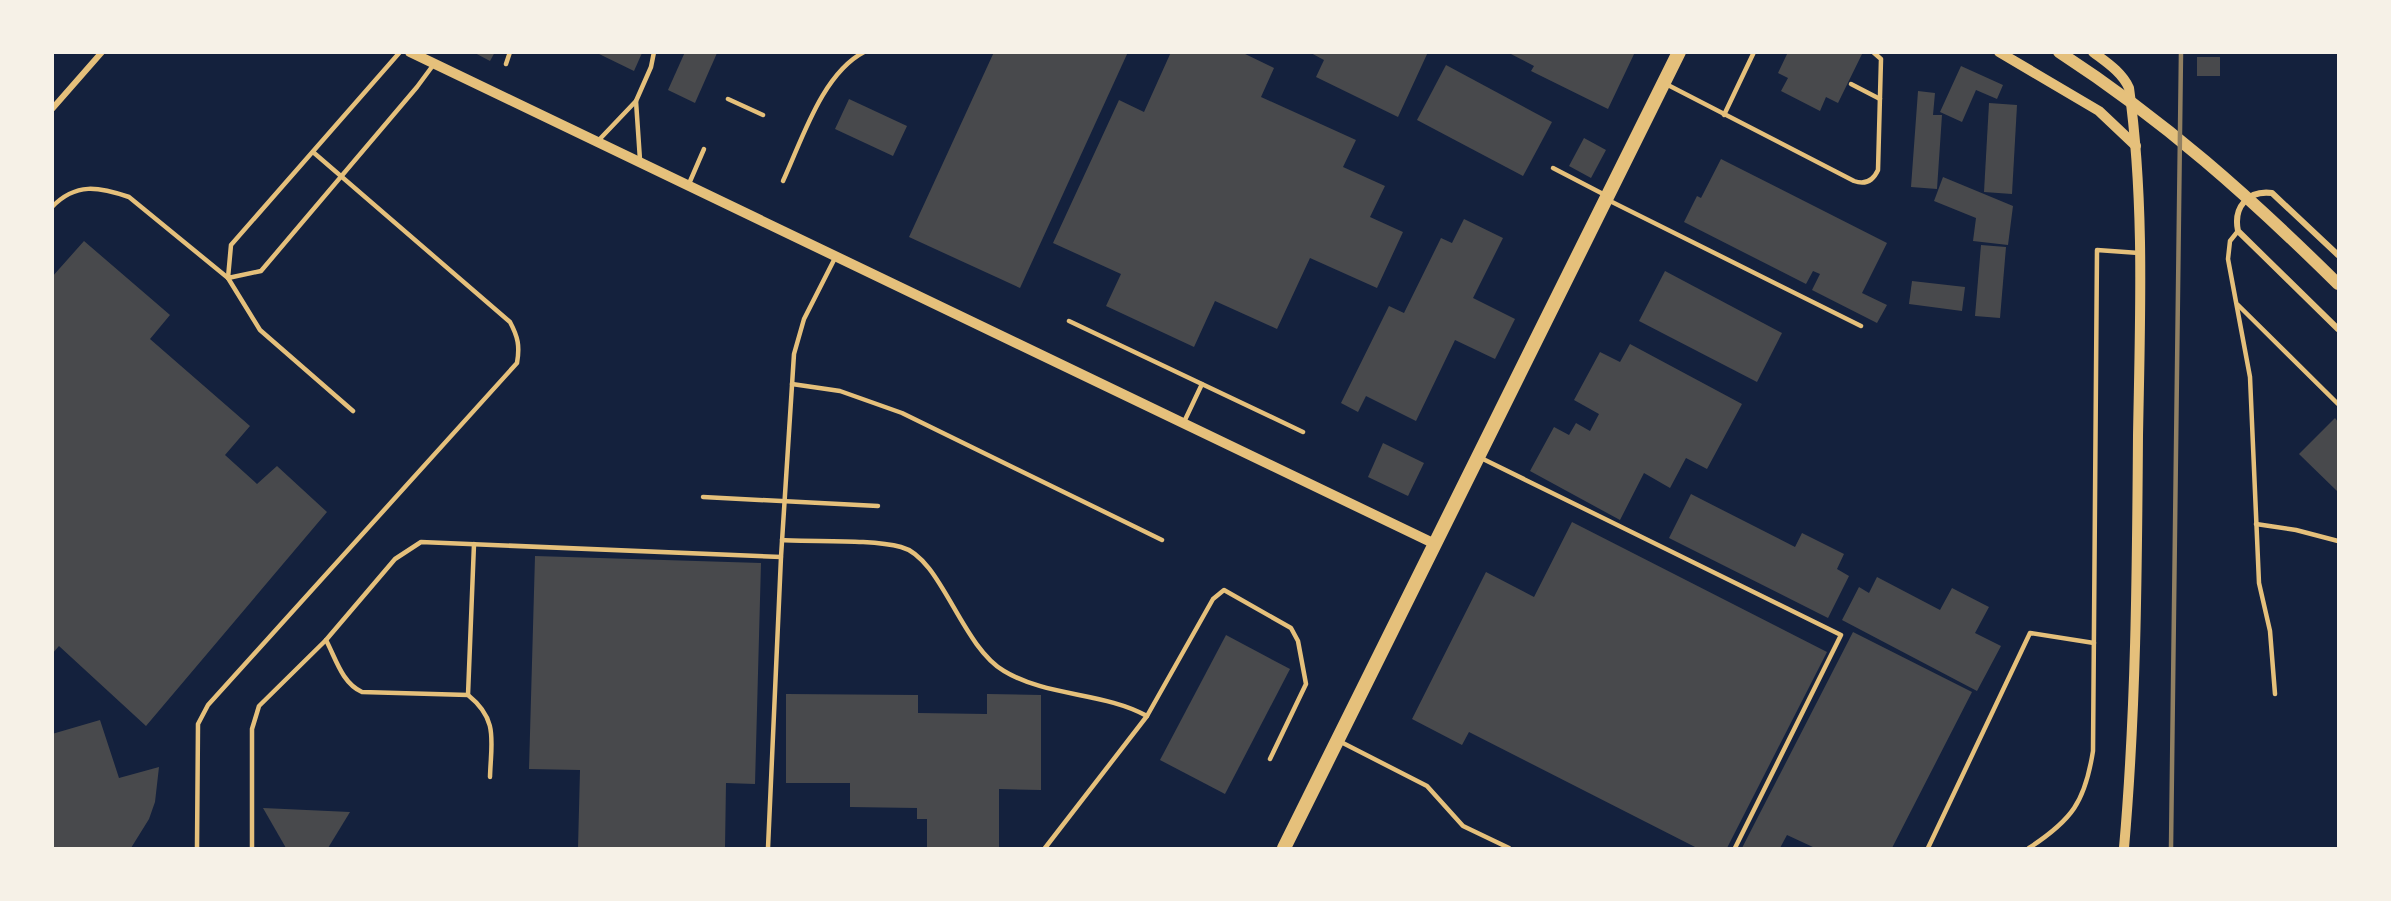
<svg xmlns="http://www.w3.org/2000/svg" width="2391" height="901" font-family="'Asap Condensed',sans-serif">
	<rect width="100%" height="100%" fill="#14213d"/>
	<g fill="#48494c">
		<polygon points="473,52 495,52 490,61"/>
		<polygon points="595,52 640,52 642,53 634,71"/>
		<polygon points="685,52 717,53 695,103 668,90"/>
		<polygon points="994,52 1128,52 1020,288 909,237"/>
		<polygon points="1171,52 1241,52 1274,68 1261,97 1356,140 1343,167 1385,186 1370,217 1403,232 1377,288 1310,258 1277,329 1215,301 1194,347 1106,306 1121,274 1053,243 1119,100 1144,112"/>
		<polygon points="1309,52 1428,52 1398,117 1316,77 1324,60"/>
		<polygon points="1507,52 1635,52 1608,109 1531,71 1534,66"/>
		<polygon points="1788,52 1863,52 1838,103 1826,97 1820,111 1781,91 1788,78 1778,73"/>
		<rect x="2197" y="57" width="23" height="19"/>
		<polygon points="1446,65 1552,122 1523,176 1417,120"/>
		<polygon points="1961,66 2003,85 1997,99 1976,90 1962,122 1940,112"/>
		<polygon points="1918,91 1935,93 1933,115 1942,115 1937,189 1911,187"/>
		<polygon points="849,99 907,126 893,156 835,129"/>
		<polygon points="1989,103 2017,105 2012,194 1984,192"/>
		<polygon points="1584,138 1606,150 1591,178 1569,166"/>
		<polygon points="1721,159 1887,243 1862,293 1887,305 1877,323 1812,290 1820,274 1813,271 1806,284 1684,222 1697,196 1701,198"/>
		<polygon points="1943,177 2013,206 2008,245 1973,241 1976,218 1934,201"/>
		<polygon points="1464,219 1503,238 1473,298 1515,319 1495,359 1455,340 1416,421 1366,396 1358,412 1341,403 1389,306 1404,313 1441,238 1452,243"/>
		<polygon points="84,241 170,315 150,339 250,426 225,455 257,484 277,466 327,512 146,726 59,646 52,654 52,277"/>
		<polygon points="1981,245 2006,247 2000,318 1975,316"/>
		<polygon points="1665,271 1782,333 1757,382 1639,321"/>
		<polygon points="1912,281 1965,287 1962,311 1909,304"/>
		<polygon points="1630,344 1742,404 1707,469 1686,458 1670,488 1644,473 1620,520 1530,471 1554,427 1569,435 1576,423 1590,431 1599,414 1574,400 1600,352 1620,362"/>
		<polygon points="2335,418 2338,422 2338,492 2299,454"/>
		<polygon points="1383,443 1424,463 1408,496 1368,477"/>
		<polygon points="1691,494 1795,547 1802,533 1844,554 1837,569 1849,576 1828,618 1669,538"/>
		<polygon points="1572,522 1827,652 1727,848 1697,848 1469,732 1462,745 1412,719 1486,572 1534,597"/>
		<polygon points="535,556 761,563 755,784 726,783 725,848 578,848 580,770 529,769"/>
		<polygon points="1877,577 1940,610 1952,588 1989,607 1975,633 2001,646 1977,691 1842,620 1859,587 1869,593"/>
		<polygon points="1853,632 1972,692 1892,848 1815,848 1787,835 1780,848 1742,848"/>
		<polygon points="1226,635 1290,669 1225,794 1160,760"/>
		<polygon points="786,694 918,695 918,713 987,714 987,694 1041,695 1041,790 999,789 999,848 927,848 927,819 917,819 917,808 850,807 850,783 786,783"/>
		<polygon points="100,720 119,778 159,767 155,802 149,819 131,848 52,848 52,734"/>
		<polygon points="263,808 350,812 328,848 286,848"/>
	</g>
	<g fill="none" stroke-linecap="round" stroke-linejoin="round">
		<g stroke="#e5c07b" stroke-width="4.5">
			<polyline points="400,52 231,245 228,278 261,271 417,87 434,64"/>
			<polyline points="506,64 510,52"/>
			<path d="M 1666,84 L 1854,181 C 1865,185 1873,181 1878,170 L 1881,59 L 1873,52"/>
			<polyline points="1851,84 1880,99"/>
			<polyline points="728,99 763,115"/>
			<polyline points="636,101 640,160"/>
			<polyline points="1724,115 1754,52"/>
			<polyline points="597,142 636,101 651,67 654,52"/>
			<polyline points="1553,168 1605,195"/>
			<path d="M 783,181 C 802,140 822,74 864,52"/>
			<polyline points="688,186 704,149"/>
			<polyline points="1608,200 1861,326"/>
			<path d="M 52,207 C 76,182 99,187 129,197 L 228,278 L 260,330 L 353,411"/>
			<polyline points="2238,231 2230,241 2228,259 2250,377 2259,583 2270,631 2275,694"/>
			<polyline points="2238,305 2338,404"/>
			<polyline points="1069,321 1303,432"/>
			<polyline points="792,384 840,391 902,413 1162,540"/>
			<polyline points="1184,422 1202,384"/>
			<polyline points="1481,458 1841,635 1735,848"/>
			<polyline points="703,497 878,506"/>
			<polyline points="2256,524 2296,530 2338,541"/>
			<path d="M 782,540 C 815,542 871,539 901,547 C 941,557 961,646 1004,671 C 1047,697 1104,692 1147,716"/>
			<path d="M 326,640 C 336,659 342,683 362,692 L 468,695 C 499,720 491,741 490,777"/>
			<polyline points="468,695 474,544"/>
			<polyline points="1339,741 1427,786 1463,826 1509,848"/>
			<path d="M 197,848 L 198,724 L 208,705 L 517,363 C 520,346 518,337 510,322 L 313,152"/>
			<polyline points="252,848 252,729 259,706 326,640 395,559 421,542 781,557"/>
			<polyline points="768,848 781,557 794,354 804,319 835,258"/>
			<polyline points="1045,848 1147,716 1213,599 1224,590 1291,628 1298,641 1306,684 1270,759"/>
			<polyline points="1928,848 2030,633 2094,643"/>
			<path d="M 2029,848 C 2072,820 2085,802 2093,751 L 2097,250 L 2139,253"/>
		</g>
		<g stroke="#e5c07b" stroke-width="6">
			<polyline points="52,109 102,52"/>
			<path d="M 2338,255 L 2272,193 C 2248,190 2233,207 2238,231 L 2338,329"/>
		</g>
		<g stroke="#e5c07b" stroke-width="10">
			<polyline points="410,52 1435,544"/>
			<polyline points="1999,52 2099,111 2136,146"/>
			<path d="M 2093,52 C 2106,62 2122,72 2129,88 C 2145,203 2140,320 2138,436 C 2137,574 2136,711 2124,848"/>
		</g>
		<path stroke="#e5c07b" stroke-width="12" d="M 2059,52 C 2165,121 2249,196 2338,284"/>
		<polyline stroke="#e5c07b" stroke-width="14" points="1284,848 1679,52"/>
		<polyline stroke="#918062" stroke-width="4.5" points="2171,848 2181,52"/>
	</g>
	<rect width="2391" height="901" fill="none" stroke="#f6f1e7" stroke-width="108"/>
</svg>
